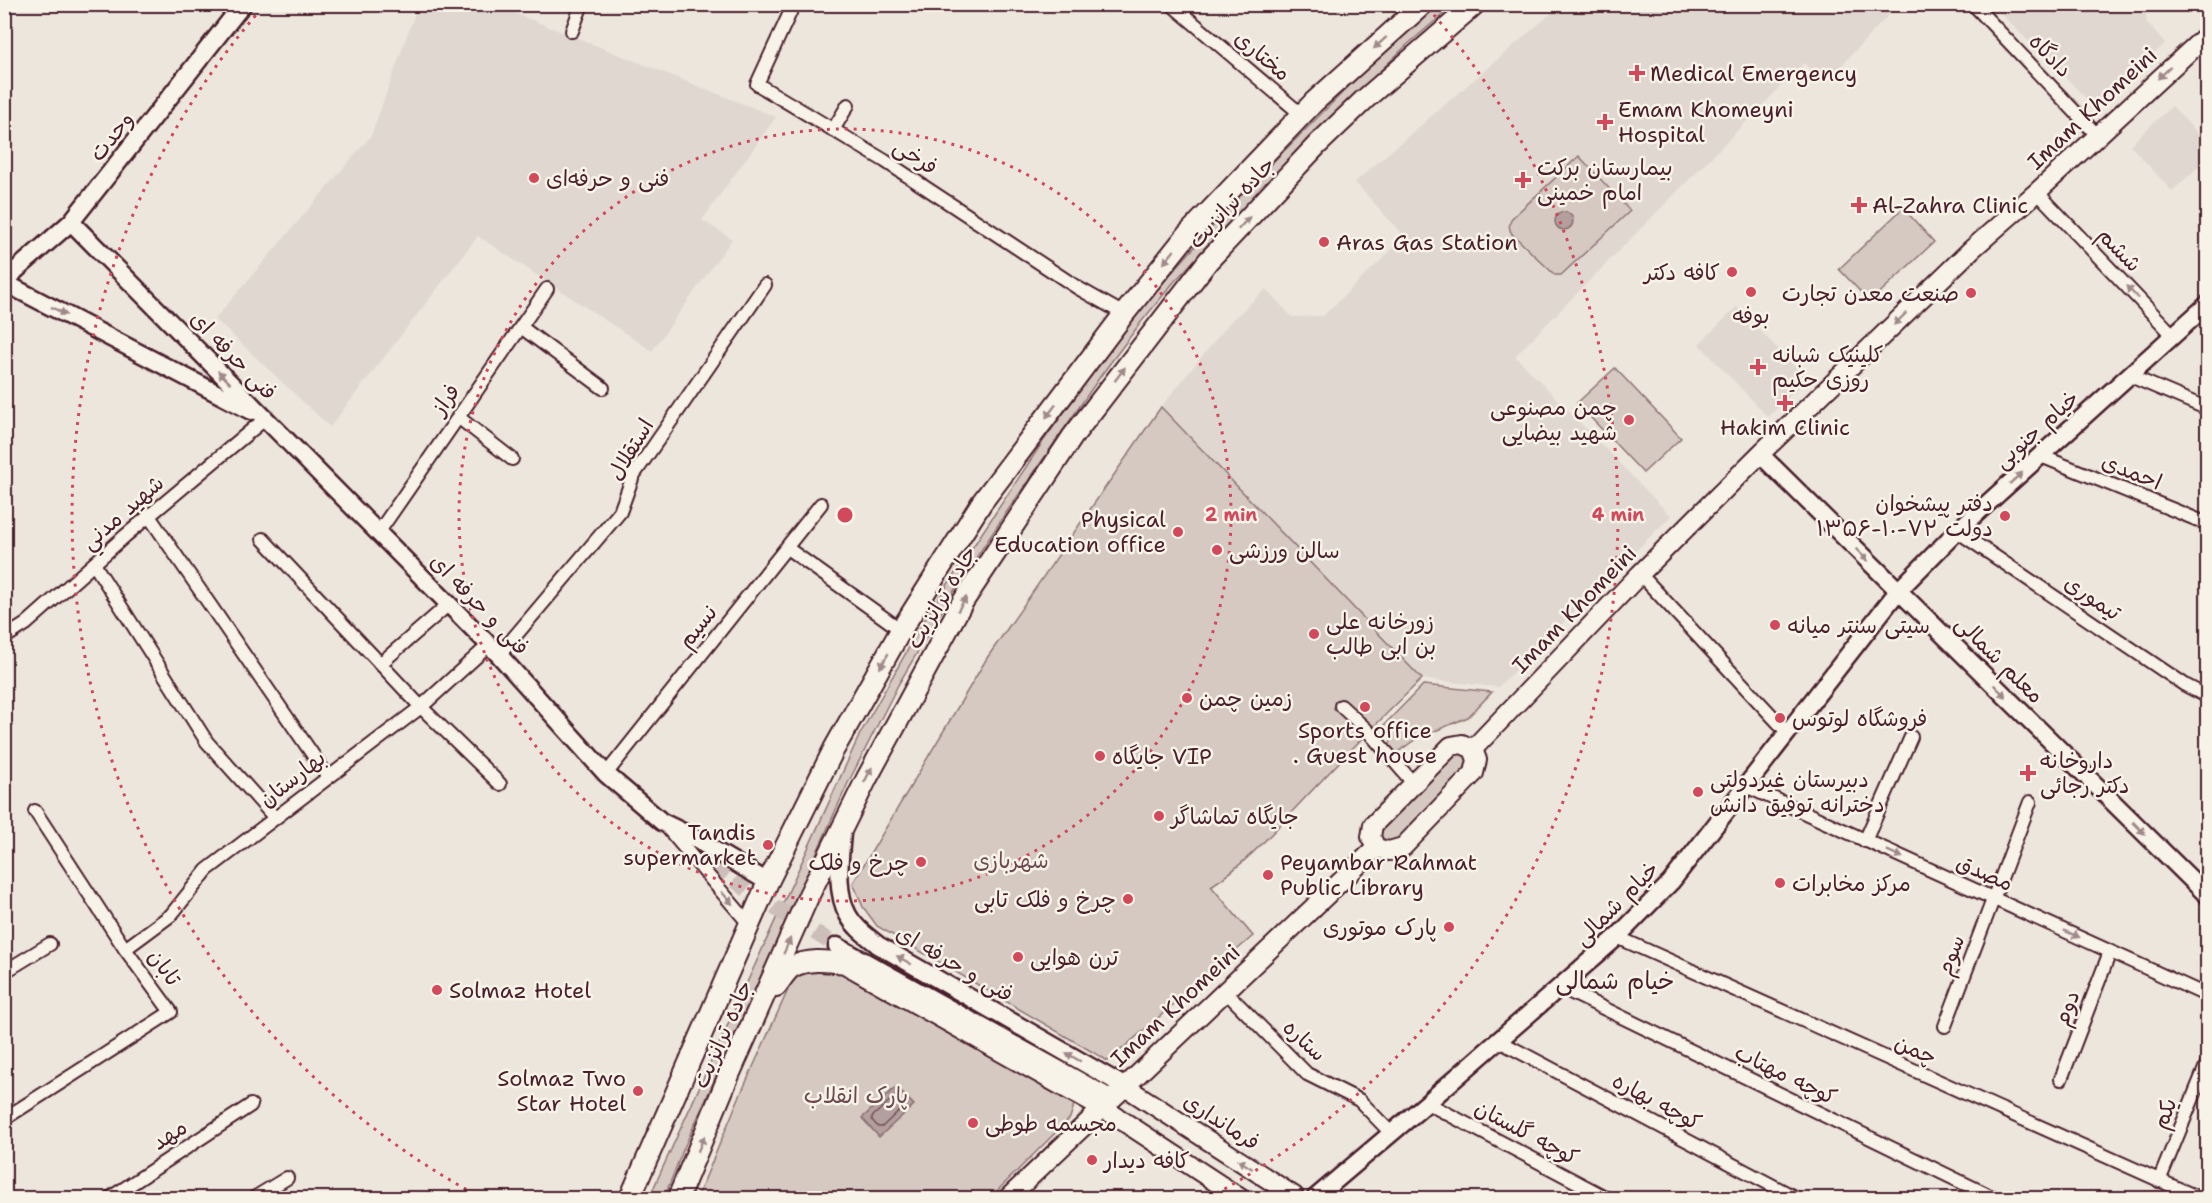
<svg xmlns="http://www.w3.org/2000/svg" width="2212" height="1203" font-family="'Shantell Sans','Playpen Sans Arabic',sans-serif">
	<rect width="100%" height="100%" fill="#ece6dd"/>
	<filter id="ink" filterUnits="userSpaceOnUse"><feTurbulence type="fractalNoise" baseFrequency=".0167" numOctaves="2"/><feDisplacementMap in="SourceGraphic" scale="12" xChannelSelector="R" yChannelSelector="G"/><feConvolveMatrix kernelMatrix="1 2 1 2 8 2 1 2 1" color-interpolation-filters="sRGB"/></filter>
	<g filter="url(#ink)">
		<g fill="#e0d7d0">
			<polygon points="1891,4 1895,8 1825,83 1804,63 1515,356 1671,516 1498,687 1422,679 1161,407 1230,322 1266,289 1292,317 1323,316 1405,237 1355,182 1561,5"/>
			<polygon points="418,5 494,5 776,117 702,220 732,239 652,351 478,236 330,427 215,319 371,136"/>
			<polygon points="1992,5 2145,5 2147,23 2165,44 2094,106"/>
			<polygon points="2172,106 2208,145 2207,159 2172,191 2130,145"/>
			<polygon points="1737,307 1807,379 1768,417 1699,344"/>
		</g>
		<g fill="#d5c9c2" stroke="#907476" stroke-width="1.5">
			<polygon points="1439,5 1454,5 1408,44 1346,104 1240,211 1174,282 1142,321 1102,374 1006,513 950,597 898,685 848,783 683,1150 664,1198 649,1198 860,734 928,614 1044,440 1137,312 1246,189 1375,60"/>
			<path d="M 1579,156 L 1630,211 L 1561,275 L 1555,275 L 1512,234 C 1508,228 1509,224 1512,218 Z"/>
			<polygon points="1903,208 1934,242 1870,302 1839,269"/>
			<polygon points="1615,368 1681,438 1643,473 1577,403"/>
			<path d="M 1161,407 L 1422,679 C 1381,718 1341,760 1302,801 C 1274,831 1245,865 1211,886 L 1253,936 L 1108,1061 L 877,926 L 863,907 L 853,883 L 987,658 Z"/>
			<polygon points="1423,685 1492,692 1468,717 1416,739 1395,754 1388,747 1392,739 1382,727"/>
			<polygon points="1452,751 1469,752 1470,772 1400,843 1379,845 1376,828"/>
			<polygon points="806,970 846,971 1067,1096 1074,1105 1070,1118 990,1198 697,1198 738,1100 792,981"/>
		</g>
		<g fill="#b39f9d" stroke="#896c6f" stroke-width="1.5">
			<circle cx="1564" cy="221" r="9"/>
			<polygon points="896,1087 914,1105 879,1137 862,1118"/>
		</g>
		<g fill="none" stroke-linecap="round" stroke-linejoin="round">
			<polygon stroke="#745259" stroke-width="1.5" points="895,1096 903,1103 904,1106 882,1127 878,1127 872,1120 872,1117"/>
			<polyline stroke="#ccbeb9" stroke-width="16" stroke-dasharray="16 8" stroke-linecap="butt" points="678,835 753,894 837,946"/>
			<defs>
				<g id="minor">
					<polyline points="794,4 757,84 885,161 1078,288 1124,314"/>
					<polyline points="1171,4 1302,115"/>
					<polyline points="1973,4 2097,135"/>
					<polyline points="572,31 582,4"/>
					<polyline points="833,130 848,105"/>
					<polyline points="2037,192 2172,334"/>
					<polyline points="4,263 15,271"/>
					<polyline points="521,327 603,388"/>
					<polyline points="2128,375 2208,409"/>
					<polyline points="458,417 512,459"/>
					<polyline points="2041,456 2208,524"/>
					<polyline points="149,516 328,777"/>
					<polyline points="1957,531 2185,685 2208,697"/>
					<polyline points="378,533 547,289"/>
					<polyline points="263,539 421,707 500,784"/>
					<polyline points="787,548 901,630"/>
					<polyline points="94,564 207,742 275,818"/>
					<polyline points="1640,574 1787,732"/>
					<polyline points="4,638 26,624 125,536 266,418"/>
					<polyline points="499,655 620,512 633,476 765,285"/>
					<polyline points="380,664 449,604"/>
					<polyline points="1341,706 1368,731 1414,784"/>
					<polyline points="606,774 821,504"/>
					<polyline points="1746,786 2208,996"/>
					<polyline points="665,825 750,925"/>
					<polyline points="1865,841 1911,737"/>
					<polyline points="1617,937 2199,1198"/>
					<polyline points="125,949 171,915 207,870 421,707 489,645"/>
					<polyline points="4,972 50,944"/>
					<polyline points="1560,987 1994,1198"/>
					<polyline points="1225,991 1307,1074 1359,1100 1392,1134"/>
					<polyline points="1945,1026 2030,802"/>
					<polyline points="1499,1041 1796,1198"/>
					<polyline points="2061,1079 2110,952"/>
					<polyline points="1427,1103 1607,1198"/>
					<polyline points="4,1119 171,1012 125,949 35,811"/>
					<polyline points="2159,1181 2208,1061"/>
					<polyline points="110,1198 251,1105"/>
					<polyline points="254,1198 287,1178"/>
				</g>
				<g id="tertiary">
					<polyline points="71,222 499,655 606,774 662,822 687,834 768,882"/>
					<polyline points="7,284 251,411"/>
					<polyline points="4,286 15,271 71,222 243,4"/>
					<polyline points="1760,454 2208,896"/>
					<path d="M 842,833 C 840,859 835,891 848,915 C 855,928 867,936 878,945 L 1124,1086"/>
					<polyline points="837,946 1112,1099"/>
					<polyline points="1315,1198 1427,1103 1617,937 1671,882 1898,591 1957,531 2208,304"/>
				</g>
				<g id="secondary">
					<polygon points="1462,744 1473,749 1477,760 1474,773 1403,847 1389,851 1376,848 1371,837 1373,825 1451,746"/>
					<polyline points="1473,749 1640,574 1760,454 1972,249 2037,192 2208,34"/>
					<polyline points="1124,1086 1294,1196"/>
					<polyline points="1103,1108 1240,1198"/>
					<polyline points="1008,1198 1376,848"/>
				</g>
				<g id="primary">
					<path d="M 776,986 C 781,980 786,971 792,967 C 808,958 828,961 845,963 L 1103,1108"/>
					<polyline points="630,1198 768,882 834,749 901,630 982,502 1124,314 1187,235 1314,102 1423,4"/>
					<polyline points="678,1198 729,1075 809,895 867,778 962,603 1073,436 1208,261 1317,145 1365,99 1475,4"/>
				</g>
			</defs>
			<use href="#minor" stroke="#4a1f2b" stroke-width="16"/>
			<use href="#tertiary" stroke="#4a1f2b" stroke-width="21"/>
			<use href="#secondary" stroke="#4a1f2b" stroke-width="22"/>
			<use href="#primary" stroke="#4a1f2b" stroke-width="24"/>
			<use href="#minor" stroke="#f7f3e8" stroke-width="12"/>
			<use href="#tertiary" stroke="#f7f3e8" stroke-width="16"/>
			<use href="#secondary" stroke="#f7f3e8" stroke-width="18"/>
			<use href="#primary" stroke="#f7f3e8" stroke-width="20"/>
		</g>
		<defs><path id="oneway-solid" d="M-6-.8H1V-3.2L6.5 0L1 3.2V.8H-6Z" transform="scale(1.5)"/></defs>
		<g fill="#a0898a">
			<use href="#oneway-solid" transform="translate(1380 43) rotate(138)"/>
			<use href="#oneway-solid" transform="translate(2164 73) rotate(137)"/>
			<use href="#oneway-solid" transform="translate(1244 223) rotate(-47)"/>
			<use href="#oneway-solid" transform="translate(1169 257) rotate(129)"/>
			<use href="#oneway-solid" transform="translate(2132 292) rotate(-134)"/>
			<use href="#oneway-solid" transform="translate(59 311) rotate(27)"/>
			<use href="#oneway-solid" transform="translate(1900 319) rotate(136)"/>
			<use href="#oneway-solid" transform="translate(1120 374) rotate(-53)"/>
			<use href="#oneway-solid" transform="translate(224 377) rotate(-135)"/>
			<use href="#oneway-solid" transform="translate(1051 411) rotate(127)"/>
			<use href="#oneway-solid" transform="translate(2016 478) rotate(-42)"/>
			<use href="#oneway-solid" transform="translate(1862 555) rotate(45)"/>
			<use href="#oneway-solid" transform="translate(962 604) rotate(-59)"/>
			<use href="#oneway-solid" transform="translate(884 661) rotate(120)"/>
			<use href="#oneway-solid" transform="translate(2000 691) rotate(45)"/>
			<use href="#oneway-solid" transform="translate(868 775) rotate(-63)"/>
			<use href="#oneway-solid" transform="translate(2139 828) rotate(45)"/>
			<use href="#oneway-solid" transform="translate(1895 854) rotate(24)"/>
			<use href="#oneway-solid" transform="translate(727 898) rotate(49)"/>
			<use href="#oneway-solid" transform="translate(2072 934) rotate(24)"/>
			<use href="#oneway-solid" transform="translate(787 946) rotate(-66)"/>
			<use href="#oneway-solid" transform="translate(904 960) rotate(-150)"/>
			<use href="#oneway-solid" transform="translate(1073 1057) rotate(-150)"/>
			<use href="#oneway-solid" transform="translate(701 1144) rotate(-67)"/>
			<use href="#oneway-solid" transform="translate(1245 1164) rotate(-147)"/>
		</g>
	</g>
	<g fill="none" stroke="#d1495b" stroke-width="3" stroke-dasharray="3 6">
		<circle cx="845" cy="515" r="386"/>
		<path d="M482 1198A773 773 0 0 1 262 8M1428 8A773 773 0 0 1 1208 1198"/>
	</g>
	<g fill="#d1495b" stroke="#f7f3e8" stroke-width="2">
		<path d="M1634 64h6v6h6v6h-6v6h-6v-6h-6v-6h6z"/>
		<path d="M1602 113h6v6h6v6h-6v6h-6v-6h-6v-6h6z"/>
		<circle cx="534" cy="178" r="6"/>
		<path d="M1520 171h6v6h6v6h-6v6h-6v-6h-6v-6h6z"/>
		<path d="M1856 196h6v6h6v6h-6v6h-6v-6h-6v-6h6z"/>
		<circle cx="1324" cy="242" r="6"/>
		<circle cx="1732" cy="272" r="6"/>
		<circle cx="1751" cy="292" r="6"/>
		<circle cx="1971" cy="293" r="6"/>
		<path d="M1755 358h6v6h6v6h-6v6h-6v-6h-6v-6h6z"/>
		<path d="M1782 394h6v6h6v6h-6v6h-6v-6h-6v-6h6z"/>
		<circle cx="1629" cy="420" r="6"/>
		<circle cx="2005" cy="516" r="6"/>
		<circle cx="1178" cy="532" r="6"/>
		<circle cx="1217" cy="550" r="6"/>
		<circle cx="1775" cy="625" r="6"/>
		<circle cx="1314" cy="634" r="6"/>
		<circle cx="1187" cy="698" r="6"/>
		<circle cx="1365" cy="707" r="6"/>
		<circle cx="1780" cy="718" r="6"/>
		<circle cx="1100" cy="756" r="6"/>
		<path d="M2025 764h6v6h6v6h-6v6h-6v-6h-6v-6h6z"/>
		<circle cx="1698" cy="792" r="6"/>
		<circle cx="1159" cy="816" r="6"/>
		<circle cx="768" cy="845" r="6"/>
		<circle cx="921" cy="862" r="6"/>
		<circle cx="1268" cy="875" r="6"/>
		<circle cx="1780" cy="883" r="6"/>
		<circle cx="1128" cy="899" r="6"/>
		<circle cx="1449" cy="927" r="6"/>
		<circle cx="1018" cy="957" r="6"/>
		<circle cx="437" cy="990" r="6"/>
		<circle cx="638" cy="1091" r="6"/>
		<circle cx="973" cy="1123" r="6"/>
		<circle cx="1092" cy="1160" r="6"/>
	</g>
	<g text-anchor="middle" stroke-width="5" stroke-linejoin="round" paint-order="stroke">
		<g font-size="22" fill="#4a1f2b" stroke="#f7f3e8">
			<text transform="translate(1263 55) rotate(40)" y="8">مختاری</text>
			<text transform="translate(2051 55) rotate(46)" y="8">دادگاه</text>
			<text transform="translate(2092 108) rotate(-43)" y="8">Imam Khomeini</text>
			<text transform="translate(111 136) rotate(-51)" y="8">وحدت</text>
			<text transform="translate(916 156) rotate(33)" y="8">فرخی</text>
			<text transform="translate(1231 202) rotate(-47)" y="8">جاده ترانزیت</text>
			<text transform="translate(2120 249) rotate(46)" y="8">ششم</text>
			<text transform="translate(234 355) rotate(46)" y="8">فنی حرفه ای</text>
			<text transform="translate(445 399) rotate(-55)" y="8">فراز</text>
			<text transform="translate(2036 429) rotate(-42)" y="8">خیام جنوبی</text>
			<text transform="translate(630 449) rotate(-59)" y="8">استقلال</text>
			<text transform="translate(2132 471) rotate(22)" y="8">احمدی</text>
			<text transform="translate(122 512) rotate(-41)" y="8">شهيد مدني</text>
			<text transform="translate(941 597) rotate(-59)" y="8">جاده ترانزیت</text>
			<text transform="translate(2093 597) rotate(34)" y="8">تیموری</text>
			<text transform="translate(480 604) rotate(46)" y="8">فنی و حرفه ای</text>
			<text transform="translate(1574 609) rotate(-46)" y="8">Imam Khomeini</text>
			<text transform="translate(697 626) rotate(-51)" y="8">نسيم</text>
			<text transform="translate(2000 659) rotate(45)" y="8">معلم شمالی</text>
			<text transform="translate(292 778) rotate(-38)" y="8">بهارستان</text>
			<text transform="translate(1985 872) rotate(24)" y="8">مصدق</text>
			<text transform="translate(1616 903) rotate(-45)" y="8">خیام شمالی</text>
			<text transform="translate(1950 955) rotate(-69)" y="8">سوم</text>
			<text transform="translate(955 963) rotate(30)" y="8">فنی و حرفه ای</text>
			<text transform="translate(165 967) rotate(54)" y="8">تابان</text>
			<text transform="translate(1175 1005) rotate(-43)" y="8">Imam Khomeini</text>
			<text transform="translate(2066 1008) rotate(-69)" y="8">دوم</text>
			<text transform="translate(722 1034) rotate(-66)" y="8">جاده ترانزیت</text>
			<text transform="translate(1305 1040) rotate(43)" y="8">ستاره</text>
			<text transform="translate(1916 1049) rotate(24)" y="8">چمن</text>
			<text transform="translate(1786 1074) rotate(26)" y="8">کوچه مهتاب</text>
			<text transform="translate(1657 1101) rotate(28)" y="8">کوچه بهاره</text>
			<text transform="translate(2164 1113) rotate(-68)" y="8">یکم</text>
			<text transform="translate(1222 1121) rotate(33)" y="8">فرمانداری</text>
			<text transform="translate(1527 1132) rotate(28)" y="8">کوچه گلستان</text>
			<text transform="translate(169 1134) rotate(-33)" y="8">مهد</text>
		</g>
		<g font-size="22" fill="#4a1f2b" stroke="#f7f3e8" text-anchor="start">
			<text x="1650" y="81">Medical Emergency</text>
			<text x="1618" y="117">Emam Khomeyni<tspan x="1618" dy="25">Hospital</tspan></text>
			<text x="1537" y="175">بیمارستان برکت<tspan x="1537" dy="25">امام خمینی</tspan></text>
			<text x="546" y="186">فنی و حرفه‌ای</text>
			<text x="1872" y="213">Al-Zahra Clinic</text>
			<text x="1336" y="250">Aras Gas Station</text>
			<text x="1720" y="280" text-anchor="end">کافه دکتر</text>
			<text x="1959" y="301" text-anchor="end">صنعت معدن تجارت</text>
			<text x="1751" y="323" text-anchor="middle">بوفه</text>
			<text x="1772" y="362">کلینیک شبانه<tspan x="1772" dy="25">روزی حکیم</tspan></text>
			<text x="1617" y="415" text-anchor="end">چمن مصنوعی<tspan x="1617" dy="25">شهید بیضایی</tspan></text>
			<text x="1785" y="435" text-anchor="middle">Hakim Clinic</text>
			<text x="1993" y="511" text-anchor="end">دفتر پیشخوان<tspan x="1993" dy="25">دولت ۷۲-۱۰-۱۳۵۶</tspan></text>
			<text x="1166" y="527" text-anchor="end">Physical<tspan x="1166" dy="25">Education office</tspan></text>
			<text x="1229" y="558">سالن ورزشی</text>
			<text x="1326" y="629">زورخانه علی<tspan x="1326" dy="25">بن ابی طالب</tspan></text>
			<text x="1787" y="633">سیتی سنتر میانه</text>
			<text x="1199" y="706">زمین چمن</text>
			<text x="1792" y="726">فروشگاه لوتوس</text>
			<text x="1365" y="738" text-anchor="middle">Sports office<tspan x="1365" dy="25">. Guest house</tspan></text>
			<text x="1112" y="764">جایگاه VIP</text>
			<text x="2040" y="768">داروخانه<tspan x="2040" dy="25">دکتر رجائی</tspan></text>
			<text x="1710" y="787">دبیرستان غیردولتی<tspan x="1710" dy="25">دخترانه توفیق دانش</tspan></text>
			<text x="1171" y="824">جایگاه تماشاگر</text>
			<text x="756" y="840" text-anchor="end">Tandis<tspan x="756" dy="25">supermarket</tspan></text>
			<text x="909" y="870" text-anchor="end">چرخ و فلک</text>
			<text x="1280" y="870">Peyambar Rahmat<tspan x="1280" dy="25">Public Library</tspan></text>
			<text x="1792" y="891">مرکز مخابرات</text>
			<text x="1116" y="907" text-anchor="end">چرخ و فلک تابی</text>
			<text x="1437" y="935" text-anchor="end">پارک موتوری</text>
			<text x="1030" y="965">ترن هوایی</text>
			<text x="449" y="998">Solmaz Hotel</text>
			<text x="626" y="1086" text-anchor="end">Solmaz Two<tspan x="626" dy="25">Star Hotel</tspan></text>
			<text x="985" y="1131">مجسمه طوطی</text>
			<text x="1104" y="1168">کافه دیدار</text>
		</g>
		<g font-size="22" fill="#6d4a51" stroke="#f7f3e8">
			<text x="1011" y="868">شهربازی</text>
			<text x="856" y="1103">پارک انقلاب</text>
		</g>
		<g font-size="24" fill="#4a1f2b" stroke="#f7f3e8">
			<text x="1615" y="989">خیام شمالی</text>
		</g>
	</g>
	<circle cx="845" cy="515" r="9" fill="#d1495b" stroke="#f7f3e8" stroke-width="3"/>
	<g font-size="18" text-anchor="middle" font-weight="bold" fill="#d1495b" stroke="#f7f3e8" stroke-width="5" stroke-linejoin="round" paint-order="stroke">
		<text x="1231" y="521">2 min</text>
		<text x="1618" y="521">4 min</text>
	</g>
	<rect width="2212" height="1203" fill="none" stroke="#f7f3e8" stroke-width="24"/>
	<rect x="12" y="12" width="2188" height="1179" fill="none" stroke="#4a1f2b" stroke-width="2" filter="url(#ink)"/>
</svg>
